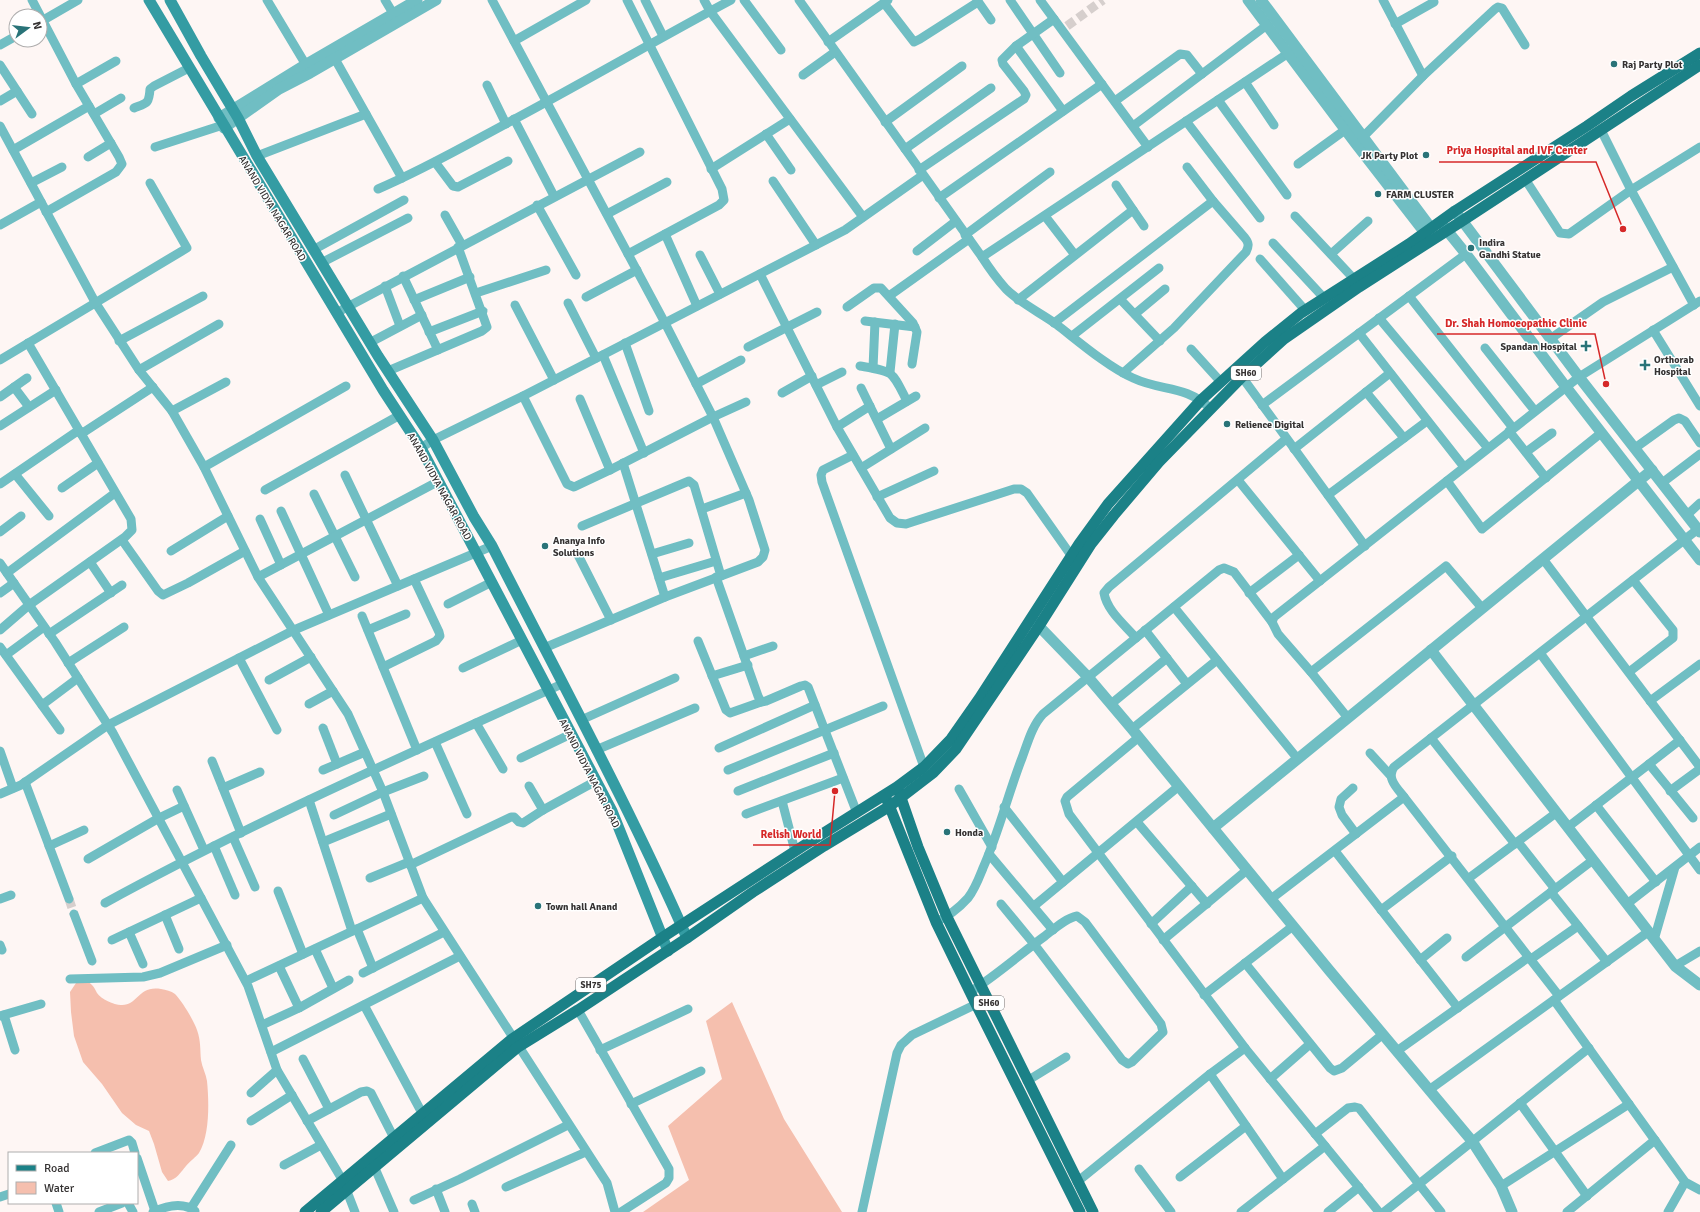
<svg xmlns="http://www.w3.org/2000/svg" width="1700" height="1212" font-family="Signika,sans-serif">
	<rect width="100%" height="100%" fill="#fef6f4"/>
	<g fill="#f5bfae">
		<path d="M 82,980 C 92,983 93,985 97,993 C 101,999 114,1005 121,1005 C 138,1006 138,985 161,989 C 166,990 171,991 175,994 C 182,1001 194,1021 197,1030 C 201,1041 200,1050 201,1060 C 202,1067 206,1074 207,1081 C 209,1101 210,1135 199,1153 C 196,1157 190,1161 186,1166 C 181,1172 176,1180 168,1181 L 162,1172 L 154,1144 L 149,1131 L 136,1125 L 122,1113 L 102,1084 L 83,1062 L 74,1036 L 71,1012 L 70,992 L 76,983 Z"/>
		<polygon points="732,1002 784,1119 842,1212 643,1212 689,1180 668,1126 722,1079 706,1021"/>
	</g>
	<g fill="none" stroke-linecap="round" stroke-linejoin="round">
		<g stroke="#d6cfcd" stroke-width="9" stroke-dasharray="9 4.5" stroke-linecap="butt">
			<polyline points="1067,26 1103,0"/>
			<polyline points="69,899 74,914"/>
		</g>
		<g stroke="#70bec3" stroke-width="9">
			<polyline points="32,0 76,84 119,157 122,164 116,172 46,212"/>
			<polyline points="267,0 309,70"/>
			<polyline points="385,0 397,20"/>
			<polyline points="492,0 665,323 713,417 749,500 765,550 763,557 758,562 665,597 544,648"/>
			<polyline points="627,0 722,189 724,200 719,205 628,254"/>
			<polyline points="645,0 663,36"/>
			<polyline points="704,0 710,11 863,217"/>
			<polyline points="744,0 781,50"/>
			<path d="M 799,0 L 982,257 C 989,268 997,279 1006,289 C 1020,303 1039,312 1056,324 C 1078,341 1108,367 1133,378 C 1163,392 1184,384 1211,409"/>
			<polyline points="977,0 991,20"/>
			<polyline points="1010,0 1060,73"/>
			<polyline points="1040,0 1148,147"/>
			<polyline points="1383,0 1423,76"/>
			<polyline points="884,3 914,42 920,39 978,2"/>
			<polyline points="40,22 78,0"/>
			<polyline points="1395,24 1434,2"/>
			<polyline points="514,41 586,0"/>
			<polyline points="828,42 888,0"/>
			<polyline points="0,45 16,36"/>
			<polyline points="1016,46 1063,111"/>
			<polyline points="335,59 402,178"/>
			<polyline points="0,65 32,114"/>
			<polyline points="803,75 835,52"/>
			<polyline points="1245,82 1274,125"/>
			<polyline points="76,84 116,61"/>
			<polyline points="487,85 506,124"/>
			<polyline points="1218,100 1287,195"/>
			<polyline points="0,101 17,91"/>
			<polyline points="1115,101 1180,54 1187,55 1202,74"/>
			<path d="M 134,108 C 147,103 149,104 150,89 L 154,86 L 189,68"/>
			<polyline points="94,114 121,98"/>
			<polyline points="514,119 554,196"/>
			<polyline points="1186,121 1260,218"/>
			<polyline points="885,122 962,66"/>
			<polyline points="0,126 95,302 139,370 172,411 204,467 258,577 348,714 383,792 423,898 607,1183 615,1212"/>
			<polyline points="1133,126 1267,25"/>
			<polyline points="1601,130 1631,190 1694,305"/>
			<polyline points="766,134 791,170"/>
			<polyline points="1358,142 1423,76 1495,9 1498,7 1502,8 1525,45"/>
			<polyline points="155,147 223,125"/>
			<polyline points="905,149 991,88"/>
			<polyline points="13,150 89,106"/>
			<polyline points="257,156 366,114"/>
			<polyline points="88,157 111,143"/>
			<polyline points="435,162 453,186 458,187 508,161"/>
			<polyline points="1298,164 1345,130"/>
			<polyline points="711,169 790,119"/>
			<polyline points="919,170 1024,99 1026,95 1024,91 1003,64 1002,60 1016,46 1054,19"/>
			<polyline points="1525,179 1560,233 1569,234 1631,190 1700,147"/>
			<polyline points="773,181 816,245"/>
			<polyline points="31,183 62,167"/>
			<polyline points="1116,185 1144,226"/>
			<path d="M 378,189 C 425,169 468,144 513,120 C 586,81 658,39 731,0"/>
			<polyline points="939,198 1102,84"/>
			<polyline points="537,205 576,275"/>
			<polyline points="607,214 667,182"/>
			<polyline points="445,215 462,245"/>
			<polyline points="1045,216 1075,255"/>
			<polyline points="1295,216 1354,279"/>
			<polyline points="0,225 41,202"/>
			<polyline points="665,234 697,306"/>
			<polyline points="965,235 1050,172"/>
			<polyline points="1273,243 1324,298"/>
			<polyline points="313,250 404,200"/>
			<polyline points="917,251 956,221"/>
			<polyline points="1331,254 1368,221"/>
			<polyline points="700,255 720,294"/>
			<polyline points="982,257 1293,50"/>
			<polyline points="1260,259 1305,310"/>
			<polyline points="321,263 408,218"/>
			<polyline points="760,274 837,427 890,518 897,523 906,524 1014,489 1021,489 1027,493 1075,561"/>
			<polyline points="403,276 438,350"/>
			<polyline points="385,286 400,326"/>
			<polyline points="476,293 546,270"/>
			<polyline points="889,296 969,239"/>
			<polyline points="1409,296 1513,428"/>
			<polyline points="586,297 637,270"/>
			<polyline points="1120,299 1160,341"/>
			<polyline points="414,300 470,277"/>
			<polyline points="1018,300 1133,210"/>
			<polyline points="568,303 596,358"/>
			<polyline points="515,305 554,380"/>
			<polyline points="847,307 874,288 881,288 913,323 917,332 912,364"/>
			<polyline points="336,313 640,152"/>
			<polyline points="1135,314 1165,289"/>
			<polyline points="1379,318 1488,448"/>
			<polyline points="865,321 915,327"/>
			<polyline points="1054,323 1213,201"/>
			<polyline points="1653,330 1700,406"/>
			<polyline points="429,332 483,311"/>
			<polyline points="1359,333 1464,467"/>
			<polyline points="1072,336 1159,268"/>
			<polyline points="1550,339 1603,302 1673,267"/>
			<polyline points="119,341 203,296"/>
			<polyline points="371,342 422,315"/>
			<polyline points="625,343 649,411"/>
			<polyline points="748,347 817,312"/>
			<polyline points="1485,348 1535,411"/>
			<polyline points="1191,349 1220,381"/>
			<polyline points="603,355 644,453"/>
			<polyline points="0,360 187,248 150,183"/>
			<path d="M 860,366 C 895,372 891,370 907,401"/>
			<polyline points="873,368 875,322"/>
			<polyline points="139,370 219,324"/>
			<polyline points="388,371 482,331 487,327 458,247"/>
			<polyline points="890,372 895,324"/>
			<path d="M 1123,373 L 1174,328 L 1246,252 C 1249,246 1249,243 1245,238 L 1213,201 L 1187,167"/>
			<polyline points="1242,377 1365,546"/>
			<polyline points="696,384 741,360"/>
			<polyline points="816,385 842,372"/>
			<polyline points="14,387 29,407"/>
			<polyline points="861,388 891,449"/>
			<polyline points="1366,392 1404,438"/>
			<polyline points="782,393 812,376"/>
			<polyline points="523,396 567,484 574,487 610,470 713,417 746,402"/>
			<polyline points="0,397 27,378"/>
			<polyline points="580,399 610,470"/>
			<polyline points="1262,405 1466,254"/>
			<polyline points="172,411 226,382"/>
			<polyline points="877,419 916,396"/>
			<polyline points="0,426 56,390"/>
			<polyline points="837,427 870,406"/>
			<polyline points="1509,431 1546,478"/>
			<polyline points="81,434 153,387"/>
			<polyline points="421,448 433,440 523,396 845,230 923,175"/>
			<polyline points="1635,448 1674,420 1679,418 1685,421 1700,443"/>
			<polyline points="1294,449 1390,373"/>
			<polyline points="1526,452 1552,433"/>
			<polyline points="853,455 823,470 821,475 822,482 924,767"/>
			<polyline points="623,463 665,597"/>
			<polyline points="204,467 346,386"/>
			<polyline points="861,468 925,428"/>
			<polyline points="15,474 49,516"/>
			<polyline points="345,475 398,586"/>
			<polyline points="1238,480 1320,581"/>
			<polyline points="1447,481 1482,529 1601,433"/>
			<polyline points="1662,483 1700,454"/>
			<polyline points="0,484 79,430"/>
			<polyline points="62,488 98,463"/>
			<polyline points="265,490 400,415"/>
			<polyline points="314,494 355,577"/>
			<polyline points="1328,495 1427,421"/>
			<polyline points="877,497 934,471"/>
			<polyline points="702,509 746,493"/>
			<polyline points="281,511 329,615"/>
			<polyline points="1687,515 1700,503"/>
			<polyline points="260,519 281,565"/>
			<polyline points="582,526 689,481 694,485 721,576"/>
			<polyline points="0,532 21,516"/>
			<polyline points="122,540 158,591 163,595 188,583 245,551"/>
			<polyline points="171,551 228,516"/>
			<polyline points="652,554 689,543"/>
			<polyline points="578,555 611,620"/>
			<polyline points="1543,559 1700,767"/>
			<polyline points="90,562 111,593"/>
			<polyline points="0,563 55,642 113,733 248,986 277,1070 343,1181 355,1212"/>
			<polyline points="7,573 115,493"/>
			<polyline points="258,577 439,481"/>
			<polyline points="716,577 758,696 761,702 766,701 801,686 805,685 808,687 857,813"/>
			<polyline points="659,578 716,561"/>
			<polyline points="0,593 14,583"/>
			<polyline points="1249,593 1299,555"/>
			<polyline points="448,604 492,582"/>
			<polyline points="1174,607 1297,758"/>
			<polyline points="362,616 417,750"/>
			<polyline points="0,630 29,605 125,537 132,530 131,519 28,343"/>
			<polyline points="368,630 406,614"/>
			<polyline points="1145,630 1187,684"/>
			<polyline points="49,634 122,585"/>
			<path d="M 1136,638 C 1125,625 1107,611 1104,593 L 1109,587 L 1286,439"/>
			<polyline points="698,641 726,710 730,713 761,702"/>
			<polyline points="0,647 60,730"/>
			<polyline points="1540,653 1700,870"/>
			<polyline points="6,655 44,627"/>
			<polyline points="744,656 773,646"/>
			<polyline points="239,658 277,730"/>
			<polyline points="68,663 124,627"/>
			<polyline points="383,667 436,641 440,636 439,632 414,579"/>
			<polyline points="463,668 522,640"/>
			<polyline points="1311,672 1446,566 1482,608"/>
			<polyline points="1629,672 1673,638 1673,630 1633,580"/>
			<polyline points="712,676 748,665"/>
			<polyline points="269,680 311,657"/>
			<polyline points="1650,701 1700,664"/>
			<polyline points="309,704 333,691"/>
			<polyline points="1111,704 1167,658"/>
			<polyline points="42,705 78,678"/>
			<polyline points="1348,718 1311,672 1278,634 1272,622 1274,617 1579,377 1700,301"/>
			<polyline points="581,720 675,678"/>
			<polyline points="476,723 503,769"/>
			<polyline points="323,728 337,764"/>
			<polyline points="1132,729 1217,660"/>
			<polyline points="1139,737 1067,797 1065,801 1069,814 1245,1048 1379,1212"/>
			<polyline points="1431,738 1515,844"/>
			<polyline points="435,742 467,814"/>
			<polyline points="719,748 815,705"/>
			<polyline points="596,750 695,708"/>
			<polyline points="0,751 13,788"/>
			<polyline points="1370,753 1390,775"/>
			<polyline points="521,758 571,734"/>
			<polyline points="212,761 241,833"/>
			<polyline points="1649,764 1693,818"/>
			<polyline points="323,770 365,752"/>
			<polyline points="728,770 883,706"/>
			<polyline points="25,782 69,899"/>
			<polyline points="529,786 543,810"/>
			<polyline points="223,788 260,772"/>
			<polyline points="1353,788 1341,799 1339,807 1342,815 1356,834"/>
			<polyline points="959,789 992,847"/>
			<polyline points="177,790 204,850"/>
			<polyline points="738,791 834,753"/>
			<polyline points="1670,791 1700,769"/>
			<polyline points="0,794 21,785 108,725 294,630 492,546"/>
			<polyline points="309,800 352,931"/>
			<polyline points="782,801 795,851"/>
			<polyline points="1596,805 1656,882"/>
			<polyline points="1004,807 1063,882"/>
			<polyline points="746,814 843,778"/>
			<polyline points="334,815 383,792 424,776"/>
			<polyline points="1137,822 1207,904"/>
			<polyline points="1568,827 1680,740"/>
			<polyline points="233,837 255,887"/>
			<polyline points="323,842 391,814"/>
			<polyline points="1518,842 1555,889"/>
			<polyline points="49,846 84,830"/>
			<polyline points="214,846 235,895"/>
			<polyline points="1335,851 1458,1008"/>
			<polyline points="989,854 1053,930"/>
			<polyline points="88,859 159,818 184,806"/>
			<polyline points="410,865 511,817 514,817 519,822 523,823 543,810 596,781"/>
			<polyline points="370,878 409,862"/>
			<polyline points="1469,878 1556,813"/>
			<polyline points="278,891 303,954"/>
			<polyline points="1551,892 1607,962"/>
			<polyline points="0,899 11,895"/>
			<polyline points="1271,899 1404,797"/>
			<path d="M 105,903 C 253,822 408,754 562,684"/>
			<polyline points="1627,904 1700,847"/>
			<polyline points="1034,906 1179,786"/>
			<polyline points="1381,910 1452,856"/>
			<polyline points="74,914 92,961"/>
			<polyline points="165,915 179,949"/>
			<path d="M 936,922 C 949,916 959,908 968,898 C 975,889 979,878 983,868 C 999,832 1008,794 1022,758 C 1028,742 1032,726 1043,714 L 1219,570 L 1224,568 L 1234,572 L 1272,622"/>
			<polyline points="1151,924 1192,886"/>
			<polyline points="357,929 373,968"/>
			<polyline points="129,932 143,964"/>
			<polyline points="112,940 201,898"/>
			<polyline points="1163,940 1247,870"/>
			<polyline points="1654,940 1675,867"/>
			<polyline points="0,945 2,950"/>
			<polyline points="315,949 333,988"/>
			<polyline points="1466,957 1593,860"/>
			<polyline points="1531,959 1578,926"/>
			<polyline points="1420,960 1447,938"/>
			<polyline points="1245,963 1330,1068 1334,1071 1342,1068 1383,1034"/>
			<polyline points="279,966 299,1008"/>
			<polyline points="1675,966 1700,951"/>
			<polyline points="363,973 444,932"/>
			<polyline points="70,979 143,977 160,973 227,945"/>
			<polyline points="246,981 423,898"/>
			<path d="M 970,992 C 997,975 1020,954 1045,936 C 1054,929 1066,918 1077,916 L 1085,922 L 1161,1024 L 1163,1032 L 1132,1062 L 1128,1064 L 1122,1060 L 1034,944 L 1001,904"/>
			<polyline points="1204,995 1293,926"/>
			<path d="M 1559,996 L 1404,797 C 1397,788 1386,778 1394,767 L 1698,529"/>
			<polyline points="1554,1000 1685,1182 1700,1190"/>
			<polyline points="364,1005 422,1113"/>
			<polyline points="578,1010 669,1169 669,1178 666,1183 621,1212"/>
			<polyline points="4,1015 15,1050"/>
			<polyline points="0,1016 41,1004"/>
			<polyline points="262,1025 299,1008 349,980"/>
			<polyline points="600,1050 688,1009"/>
			<polyline points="1397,1051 1529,957"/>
			<polyline points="271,1052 460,956"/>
			<polyline points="303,1059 329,1109"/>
			<polyline points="1210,1074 1283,1179"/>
			<polyline points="1270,1079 1310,1044"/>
			<polyline points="1027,1081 1066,1057"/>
			<polyline points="1429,1090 1648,932"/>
			<polyline points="251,1093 277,1070"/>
			<polyline points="1520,1103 1587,1196"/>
			<polyline points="631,1104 701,1071"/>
			<polyline points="251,1121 292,1095"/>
			<polyline points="307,1121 361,1092 367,1091 371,1093 394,1138"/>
			<polyline points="1315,1134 1348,1108 1355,1107 1359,1108 1441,1212"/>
			<polyline points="95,1153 129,1140 132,1143 135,1153"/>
			<polyline points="137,1158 155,1211"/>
			<polyline points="284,1165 321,1145"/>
			<polyline points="374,1166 394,1212"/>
			<polyline points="1139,1169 1171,1212"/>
			<polyline points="1180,1177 1246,1126"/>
			<polyline points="1077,1182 1210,1074 1245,1048"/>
			<polyline points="1501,1186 1629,1104"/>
			<polyline points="506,1187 586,1152"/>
			<polyline points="436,1189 445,1212"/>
			<polyline points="0,1197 9,1194"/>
			<polyline points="414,1200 460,1179 568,1125"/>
			<polyline points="56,1203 59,1212"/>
			<polyline points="128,1203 133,1212"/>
			<polyline points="472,1204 475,1212"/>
			<polyline points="191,1208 231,1145"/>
			<polyline points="99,1212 122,1203"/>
			<path d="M 153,1212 C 166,1206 182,1201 195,1211"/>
			<polyline points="862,1212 897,1053 901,1045 912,1035 987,999"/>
			<polyline points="1241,1212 1325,1146"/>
			<polyline points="1328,1212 1359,1187"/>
			<polyline points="1384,1212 1589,1048"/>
			<polyline points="1567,1212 1655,1140"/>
			<polyline points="1668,1212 1685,1182"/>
		</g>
		<g stroke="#70bec3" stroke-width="11">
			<polyline points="1248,0 1356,144 1425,233"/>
			<polyline points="1261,0 1431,228"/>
			<polyline points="219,118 305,65 417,0"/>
			<polyline points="224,128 279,89 310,73 436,0"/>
			<polyline points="1455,211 1579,377 1700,532"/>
			<polyline points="1441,223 1466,254 1566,387 1700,560"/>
			<polyline points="1033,620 1088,677 1132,729 1329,970 1472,1141 1501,1186 1512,1212"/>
			<polyline points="1431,650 1675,966 1700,985"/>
			<polyline points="1213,828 1652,470"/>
		</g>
		<g stroke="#349ca3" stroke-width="11">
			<polyline points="149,0 383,390 421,448 612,811 668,951"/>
			<path d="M 170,0 L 201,56 L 238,118 L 257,156 L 378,356 L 433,440 L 474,517 L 492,546 C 558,676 628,804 687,938"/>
		</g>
		<g stroke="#1b8187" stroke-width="11">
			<polyline points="899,792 918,847 947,917 1093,1212"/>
			<polyline points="887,800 936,922 976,1004 1080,1212"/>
			<polyline points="305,1212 512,1039 663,937 803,846 897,787 924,767 951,739 979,699 1079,544 1108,504 1201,400 1265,342 1301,313 1409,244 1455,211 1587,126 1631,96 1700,53"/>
			<polyline points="321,1212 518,1047 578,1010 687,938 753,892 824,846 890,806 933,773 956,749 1039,626 1091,544 1114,515 1159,462 1242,377 1284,339 1359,287 1462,221 1700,65"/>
		</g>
	</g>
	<g fill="#297378" stroke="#fff" stroke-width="1.5">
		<circle cx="1614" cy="64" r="4"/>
		<circle cx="1426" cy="155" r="4"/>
		<circle cx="1378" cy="194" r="4"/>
		<circle cx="1471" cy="248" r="4"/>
		<path d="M1584 340h4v4h4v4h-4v4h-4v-4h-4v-4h4z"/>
		<path d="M1643 359h4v4h4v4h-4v4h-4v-4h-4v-4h4z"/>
		<circle cx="1227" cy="424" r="4"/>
		<circle cx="545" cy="546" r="4"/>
		<circle cx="947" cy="832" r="4"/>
		<circle cx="538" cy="906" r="4"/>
	</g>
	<g text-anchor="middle" stroke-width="3" stroke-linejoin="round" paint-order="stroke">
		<g fill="#fff" stroke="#727070" stroke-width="1">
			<rect x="1231" y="366" width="30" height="14" rx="3"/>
			<rect x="576" y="978" width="30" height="14" rx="3"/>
			<rect x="974" y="996" width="30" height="14" rx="3"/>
		</g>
		<g font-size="9" font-weight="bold" fill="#353232">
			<text x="1246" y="376">SH60</text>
			<text x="591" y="988">SH75</text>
			<text x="989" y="1006">SH60</text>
		</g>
		<g font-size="10" font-weight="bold" fill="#353232" stroke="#fff" text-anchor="start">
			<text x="1622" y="68">Raj Party Plot</text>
			<text x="1418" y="159" text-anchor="end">JK Party Plot</text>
			<text x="1386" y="198">FARM CLUSTER</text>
			<text x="1479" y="246">Indira<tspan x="1479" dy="12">Gandhi Statue</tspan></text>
			<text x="1577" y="350" text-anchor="end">Spandan Hospital</text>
			<text x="1654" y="363">Orthorab<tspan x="1654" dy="12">Hospital</tspan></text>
			<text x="1235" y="428">Relience Digital</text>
			<text x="553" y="544">Ananya Info<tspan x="553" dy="12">Solutions</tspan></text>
			<text x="955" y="836">Honda</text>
			<text x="546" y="910">Town hall Anand</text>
		</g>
		<g font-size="10" fill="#353232" stroke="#fff">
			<text transform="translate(273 208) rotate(59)" y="4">ANAND VIDYA NAGAR ROAD</text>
			<text transform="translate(440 486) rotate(61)" y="4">ANAND VIDYA NAGAR ROAD</text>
			<text transform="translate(590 773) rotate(63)" y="4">ANAND VIDYA NAGAR ROAD</text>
		</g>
	</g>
	<path fill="none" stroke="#d62828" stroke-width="1.5" d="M1623 229L1596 162H1439M1606 384L1595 334H1437M835 791L830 845H753"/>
	<g fill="#d62828" stroke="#fff" stroke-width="1.5">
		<circle cx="1623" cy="229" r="4"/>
		<circle cx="1606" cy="384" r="4"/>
		<circle cx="835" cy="791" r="4"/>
	</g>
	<g font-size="11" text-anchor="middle" font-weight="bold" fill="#d62828" stroke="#fff" stroke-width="3" stroke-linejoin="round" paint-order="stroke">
		<text x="1517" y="154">Priya Hospital and IVF Center</text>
		<text x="1516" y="327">Dr. Shah Homoeopathic Clinic</text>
		<text x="791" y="838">Relish World</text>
	</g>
	<rect x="8" y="1152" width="130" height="52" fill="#ffffff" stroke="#aeadad"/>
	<rect x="16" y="1165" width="20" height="6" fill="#1b8187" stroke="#aeadad"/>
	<text x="44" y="1172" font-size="12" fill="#353232">Road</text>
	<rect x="16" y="1182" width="20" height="12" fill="#f5bfae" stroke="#aeadad"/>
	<text x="44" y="1192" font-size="12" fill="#353232">Water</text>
	<g transform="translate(28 28) rotate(75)"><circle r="19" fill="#ffffff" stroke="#aeadad"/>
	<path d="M0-3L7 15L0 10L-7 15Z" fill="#297378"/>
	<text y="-6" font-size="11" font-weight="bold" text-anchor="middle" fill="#353232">N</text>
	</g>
</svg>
